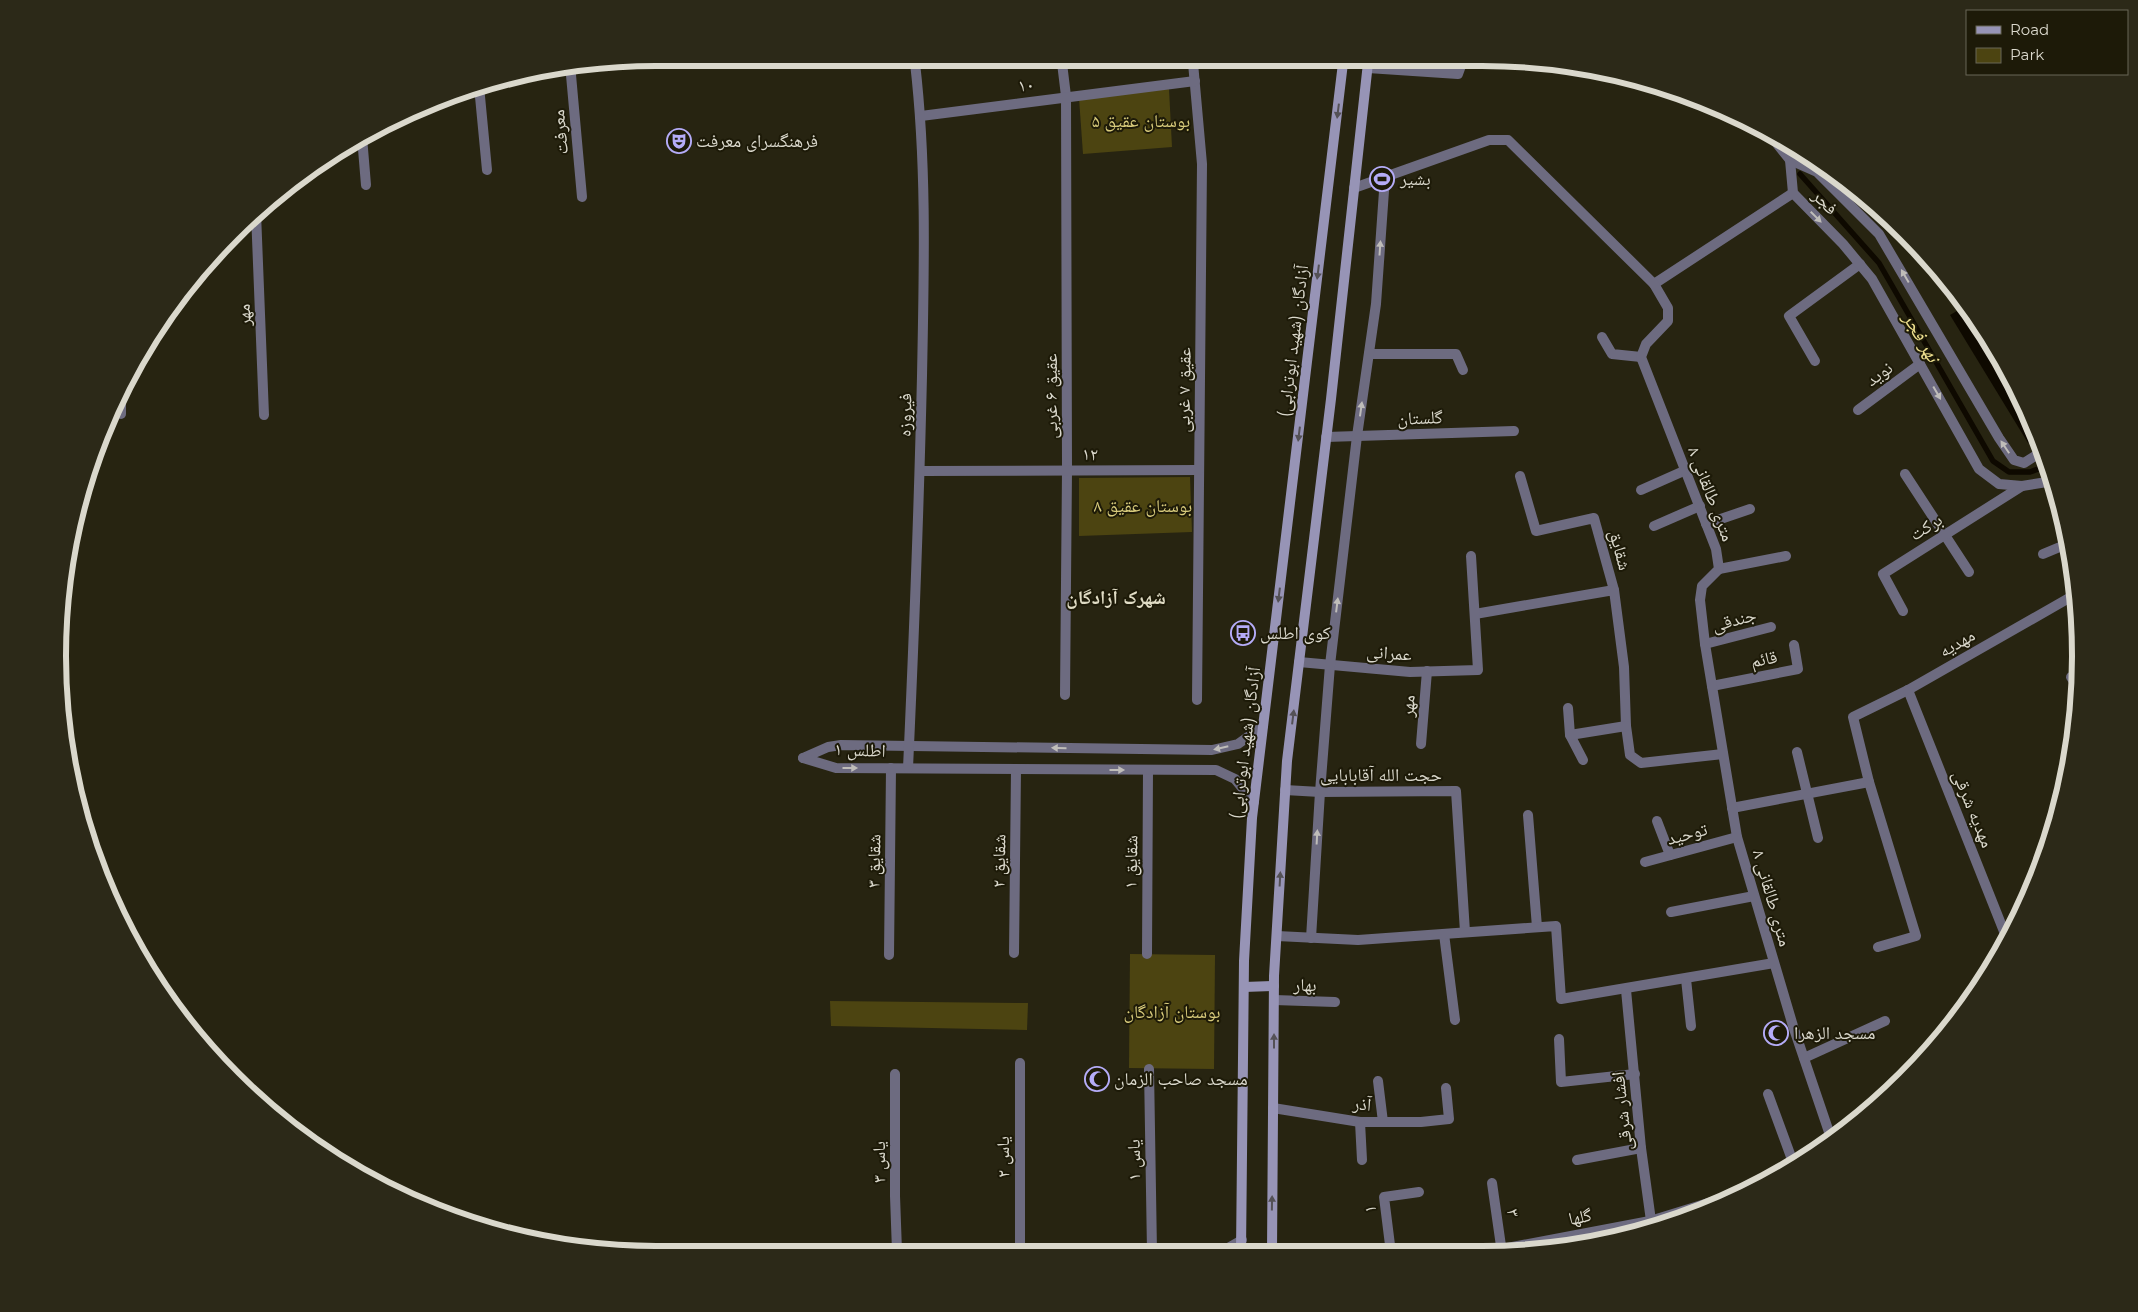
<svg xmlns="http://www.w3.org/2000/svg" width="2138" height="1312" font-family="Montserrat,'Noto Naskh Arabic',sans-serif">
	<rect width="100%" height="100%" fill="#272411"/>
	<g fill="#4c4411">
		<polygon points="1169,89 1172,147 1083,154 1079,98"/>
		<polygon points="1190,477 1192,532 1079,536 1079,478"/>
		<polygon points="1130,954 1215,955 1214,1069 1129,1068"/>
		<polygon points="830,1001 1028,1003 1027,1030 831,1026"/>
	</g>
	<polygon fill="#0e0900" points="1964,307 2000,357 2037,437 2028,443 1950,315"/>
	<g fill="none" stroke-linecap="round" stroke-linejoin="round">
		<polyline stroke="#0e0900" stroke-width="5.5" points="1800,174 1879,263 1993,461 2009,472 2030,472 2049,465"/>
		<g stroke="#6d6b80" stroke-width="10">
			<polyline points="1062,63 1066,96 1067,470 1065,695"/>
			<polyline points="1193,63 1202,164 1197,700"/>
			<polyline points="1368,68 1458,74 1462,63"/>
			<polyline points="479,86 487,170"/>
			<polyline points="921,116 1195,81"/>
			<polyline points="362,137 366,185"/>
			<polyline points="256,213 264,415"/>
			<polyline points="1654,284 1793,193"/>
			<polyline points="1602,337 1612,354 1641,357"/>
			<polyline points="1369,354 1456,354 1463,370"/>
			<polyline points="1815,361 1789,316 1860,264"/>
			<polyline points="1858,410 1920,364"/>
			<polyline points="121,414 121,400"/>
			<polyline points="1326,437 1514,431"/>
			<polyline points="920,471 1199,470"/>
			<polyline points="1905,474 1969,572"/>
			<polyline points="1520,476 1536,531 1594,518 1614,590"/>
			<polyline points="1641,490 1686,470"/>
			<polyline points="1706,524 1750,509"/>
			<polyline points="1654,526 1700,506"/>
			<polyline points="2043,554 2067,544"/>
			<polyline points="1719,569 1786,556"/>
			<polyline points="1903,611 1883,574 2022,486"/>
			<polyline points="1475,614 1614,590 1624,667 1626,726 1630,755 1641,763 1723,754"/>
			<polyline points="1705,644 1771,627"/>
			<polyline points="1299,662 1410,672 1478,670 1471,556"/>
			<polyline points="2079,673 2071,677 2079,690"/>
			<polyline points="1712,686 1798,669 1794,645"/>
			<polyline points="1568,708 1570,735 1583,760"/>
			<polyline points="1570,735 1626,726"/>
			<polyline points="1421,744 1427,671"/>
			<polyline points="1797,752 1818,838"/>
			<polyline points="1285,790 1320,792 1456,791 1465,932"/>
			<polyline points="1732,808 1869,782"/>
			<polyline points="1528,815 1537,927"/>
			<polyline points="1657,821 1670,855"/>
			<polyline points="1645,862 1737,837"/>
			<polyline points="1671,912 1754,896"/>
			<polyline points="1444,934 1455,1020"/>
			<polyline points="1277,936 1358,940 1556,926 1561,999 1774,963"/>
			<polyline points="1311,938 1320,792 1330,665 1357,436 1376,304 1385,177"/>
			<polyline points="1878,947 1916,936 1869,782 1853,717 1908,690 2076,594"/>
			<polyline points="1014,953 1016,769"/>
			<polyline points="1147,954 1148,770"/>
			<polyline points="889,955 891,768"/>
			<polyline points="1984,974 1986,973"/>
			<polyline points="1686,979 1691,1026"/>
			<polyline points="1274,1000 1335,1002"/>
			<polyline points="1559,1039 1561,1082 1635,1074"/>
			<polyline points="1804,1058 1885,1021"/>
			<polyline points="1020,1063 1020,1251"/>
			<polyline points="1149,1069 1152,1252"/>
			<polyline points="895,1074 895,1196 897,1251"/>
			<polyline points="1378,1081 1383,1122"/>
			<polyline points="1768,1094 1794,1165"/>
			<polyline points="1273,1108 1360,1122 1421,1122 1449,1119 1446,1088"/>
			<polyline points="1360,1122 1362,1160"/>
			<polyline points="1577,1160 1641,1148"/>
			<polyline points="1492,1183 1502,1253"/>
			<polyline points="1391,1253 1384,1197 1419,1192"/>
		</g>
		<g stroke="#6d6b80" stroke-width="10">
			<polyline points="570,64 582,197"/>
			<polyline points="1774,140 1790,160 1817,172 1879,234 1999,438 2014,460 2024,463 2043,451"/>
			<polyline points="1790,160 1793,193 1843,244 1872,279 1979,469 1999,484 2022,486 2053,481"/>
			<polyline points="1354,188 1489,140 1508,140 1654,284 1668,308 1668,321 1646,344 1641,357 1716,549 1719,569 1702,586 1700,600 1705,644 1737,837 1793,1026 1831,1138"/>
			<polyline points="1908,690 2007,939"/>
			<polyline points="803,758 828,747 841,745 1212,750 1238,744 1263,726"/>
			<polyline points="803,758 836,768 1216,770 1235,779 1254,802"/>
			<path d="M 908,768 C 914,637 919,507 922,376 C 924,272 927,166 915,63"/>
			<polyline points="1626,990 1641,1148 1652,1228"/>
			<polyline points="1221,1252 1242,1240"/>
			<polyline points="1444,1253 1502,1249 1650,1221 1718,1200"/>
		</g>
		<g stroke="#9794b6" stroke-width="10">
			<polyline points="1244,987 1274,986"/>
			<polyline points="1241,1252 1244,961 1252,818 1343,63"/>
			<polyline points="1272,1252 1274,976 1287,761 1331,399 1368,63"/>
		</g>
	</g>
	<defs><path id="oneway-solid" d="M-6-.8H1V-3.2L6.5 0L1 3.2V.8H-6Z" transform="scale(1.25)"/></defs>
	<g fill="#545156">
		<use href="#oneway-solid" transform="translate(1338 111) rotate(97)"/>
		<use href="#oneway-solid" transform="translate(1318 272) rotate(97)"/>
		<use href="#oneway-solid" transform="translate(1299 434) rotate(97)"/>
		<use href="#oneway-solid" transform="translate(1279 595) rotate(97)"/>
		<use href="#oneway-solid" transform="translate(1293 717) rotate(-83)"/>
		<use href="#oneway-solid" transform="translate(1280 879) rotate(-87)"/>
		<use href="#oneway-solid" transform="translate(1274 1041) rotate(-90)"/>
		<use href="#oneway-solid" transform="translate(1272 1203) rotate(-89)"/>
	</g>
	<g fill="#bfbdb9">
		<use href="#oneway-solid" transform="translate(1816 217) rotate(45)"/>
		<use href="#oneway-solid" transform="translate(1380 248) rotate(-86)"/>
		<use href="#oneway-solid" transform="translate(1905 276) rotate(-120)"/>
		<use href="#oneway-solid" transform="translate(1937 393) rotate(60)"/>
		<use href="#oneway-solid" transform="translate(1361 409) rotate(-82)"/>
		<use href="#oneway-solid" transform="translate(2005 447) rotate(-124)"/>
		<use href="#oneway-solid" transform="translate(1337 605) rotate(-83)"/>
		<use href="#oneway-solid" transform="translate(1059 748) rotate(-179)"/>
		<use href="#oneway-solid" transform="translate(1221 748) rotate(167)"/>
		<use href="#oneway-solid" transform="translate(850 768)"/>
		<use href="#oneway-solid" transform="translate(1117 770)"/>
		<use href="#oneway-solid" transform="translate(1317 837) rotate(-87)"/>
	</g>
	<defs>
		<symbol id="theatre-ring" viewBox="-11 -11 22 22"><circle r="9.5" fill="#1d1a08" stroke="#b5acf8" stroke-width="1.5"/><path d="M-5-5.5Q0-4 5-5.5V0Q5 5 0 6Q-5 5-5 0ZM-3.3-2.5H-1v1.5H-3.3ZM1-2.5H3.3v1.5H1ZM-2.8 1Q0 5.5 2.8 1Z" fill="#b5acf8"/></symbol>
		<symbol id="stadium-ring" viewBox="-11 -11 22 22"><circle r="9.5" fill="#1d1a08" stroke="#b5acf8" stroke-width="1.5"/><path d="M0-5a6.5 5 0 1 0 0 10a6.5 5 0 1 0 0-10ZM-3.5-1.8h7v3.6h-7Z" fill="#b5acf8"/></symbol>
		<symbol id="bus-ring" viewBox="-11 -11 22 22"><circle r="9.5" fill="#1d1a08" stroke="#b5acf8" stroke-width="1.5"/><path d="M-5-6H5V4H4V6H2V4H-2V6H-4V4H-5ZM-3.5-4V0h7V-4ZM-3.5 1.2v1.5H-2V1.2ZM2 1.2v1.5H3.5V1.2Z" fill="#b5acf8"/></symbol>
		<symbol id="mosque-ring" viewBox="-11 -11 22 22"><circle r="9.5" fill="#1d1a08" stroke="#b5acf8" stroke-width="1.5"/><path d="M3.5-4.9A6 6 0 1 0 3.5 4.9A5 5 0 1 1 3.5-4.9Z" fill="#b5acf8"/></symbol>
	</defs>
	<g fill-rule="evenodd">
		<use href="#theatre-ring" x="665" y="127" width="28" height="28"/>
		<use href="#stadium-ring" x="1368" y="165" width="28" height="28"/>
		<use href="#bus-ring" x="1229" y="619" width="28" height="28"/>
		<use href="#mosque-ring" x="1762" y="1019" width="28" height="28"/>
		<use href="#mosque-ring" x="1083" y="1065" width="28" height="28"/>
	</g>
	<g text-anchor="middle" stroke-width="4" stroke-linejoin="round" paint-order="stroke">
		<g font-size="18" fill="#dad8cc" stroke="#1d1a08">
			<text transform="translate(1026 85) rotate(-8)" y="6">۱۰</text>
			<text transform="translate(560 132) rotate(-95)" y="6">معرفت</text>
			<text transform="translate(1825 202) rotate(45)" y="6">فجر</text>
			<text transform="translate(244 315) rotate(-92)" y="6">مهر</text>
			<text transform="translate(1293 341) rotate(-83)" y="6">آزادگان (شهید ابوترابی)</text>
			<text transform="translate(1879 374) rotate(-36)" y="6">نوید</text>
			<text transform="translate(1184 390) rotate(-89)" y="6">عقیق ۷ غربی</text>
			<text transform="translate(1051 396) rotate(-90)" y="6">عقیق ۶ غربی</text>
			<text transform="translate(905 415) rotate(-89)" y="6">فیروزه</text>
			<text transform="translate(1420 418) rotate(-2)" y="6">گلستان</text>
			<text x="1090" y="460">۱۲</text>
			<text transform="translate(1711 494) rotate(69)" y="6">۸ متری طالقانی</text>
			<text transform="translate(1926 527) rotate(-32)" y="6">برکت</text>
			<text transform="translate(1620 550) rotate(75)" y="6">شقایق</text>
			<text transform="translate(1734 620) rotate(-15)" y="6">جندقی</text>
			<text transform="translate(1957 643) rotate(-30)" y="6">مهدیه</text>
			<text transform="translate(1389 653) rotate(4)" y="6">عمرانی</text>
			<text transform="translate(1764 659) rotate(-11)" y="6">قائم</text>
			<text transform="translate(1408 706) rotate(-86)" y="6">مهر</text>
			<text transform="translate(1245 743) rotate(-83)" y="6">آزادگان (شهید ابوترابی)</text>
			<text transform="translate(860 750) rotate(2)" y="6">اطلس ۱</text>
			<text x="1381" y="781">حجت الله آقابابایی</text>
			<text transform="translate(1973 809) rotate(68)" y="6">مهدیه شرقی</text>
			<text transform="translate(1687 834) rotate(-15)" y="6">توحید</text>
			<text transform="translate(874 861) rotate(-89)" y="6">شقایق ۳</text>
			<text transform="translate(999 861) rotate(-89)" y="6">شقایق ۲</text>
			<text transform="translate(1131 862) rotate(-89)" y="6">شقایق ۱</text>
			<text transform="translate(1772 898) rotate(74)" y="6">۸ متری طالقانی</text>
			<text transform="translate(1305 985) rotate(1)" y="6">بهار</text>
			<text transform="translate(1362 1104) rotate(5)" y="6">آذر</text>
			<text transform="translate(1622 1111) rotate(-96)" y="6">افشار شرقی</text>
			<text transform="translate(1003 1157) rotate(-90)" y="6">یاس ۲</text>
			<text transform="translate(1134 1160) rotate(-91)" y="6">یاس ۱</text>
			<text transform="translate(879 1162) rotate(-90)" y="6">یاس ۳</text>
			<text transform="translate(1370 1209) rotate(-90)" y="6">۱</text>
			<text transform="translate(1513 1213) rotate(82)" y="6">۳</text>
			<text transform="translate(1580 1217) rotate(-11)" y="6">گلها</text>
		</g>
		<g font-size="18" fill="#d9cc7c" stroke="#1d1a08">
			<text x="1141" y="127">بوستان عقیق ۵</text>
			<text x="1143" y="512">بوستان عقیق ۸</text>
			<text x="1172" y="1018">بوستان آزادگان</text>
		</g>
		<g font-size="18" fill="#dad8cc" stroke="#1d1a08" text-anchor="start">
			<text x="696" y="147">فرهنگسرای معرفت</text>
			<text x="1400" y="185">بشیر</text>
			<text x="1260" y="639">کوی اطلس</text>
			<text x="1794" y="1039">مسجد الزهرا</text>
			<text x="1114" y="1085">مسجد صاحب الزمان</text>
		</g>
		<g font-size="19" font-style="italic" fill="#ecde8e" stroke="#1d1a08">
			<text transform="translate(1922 337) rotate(60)" y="7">نهر فجر</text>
		</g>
		<g font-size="19" font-weight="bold" fill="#e0dcc5" stroke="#1d1a08">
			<text x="1116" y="604">شهرک آزادگان</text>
		</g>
	</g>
	<path d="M0 0H2138V1312H0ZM656 66H1482A590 590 0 0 1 2072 656V656A590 590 0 0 1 1482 1246H656A590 590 0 0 1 66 656V656A590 590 0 0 1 656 66Z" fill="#2c2918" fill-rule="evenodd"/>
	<path fill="none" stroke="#dad8cc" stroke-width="6" d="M656 66H1482A590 590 0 0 1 2072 656V656A590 590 0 0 1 1482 1246H656A590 590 0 0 1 66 656V656A590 590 0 0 1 656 66Z"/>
	<rect x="1966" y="10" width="162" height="65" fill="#1d1a08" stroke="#696656"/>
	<rect x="1976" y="26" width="25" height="8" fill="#9794b6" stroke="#696656"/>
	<text x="2010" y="35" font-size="15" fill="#dad8cc">Road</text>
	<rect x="1976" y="48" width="25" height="15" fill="#4c4411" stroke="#696656"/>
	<text x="2010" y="60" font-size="15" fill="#dad8cc">Park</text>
</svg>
